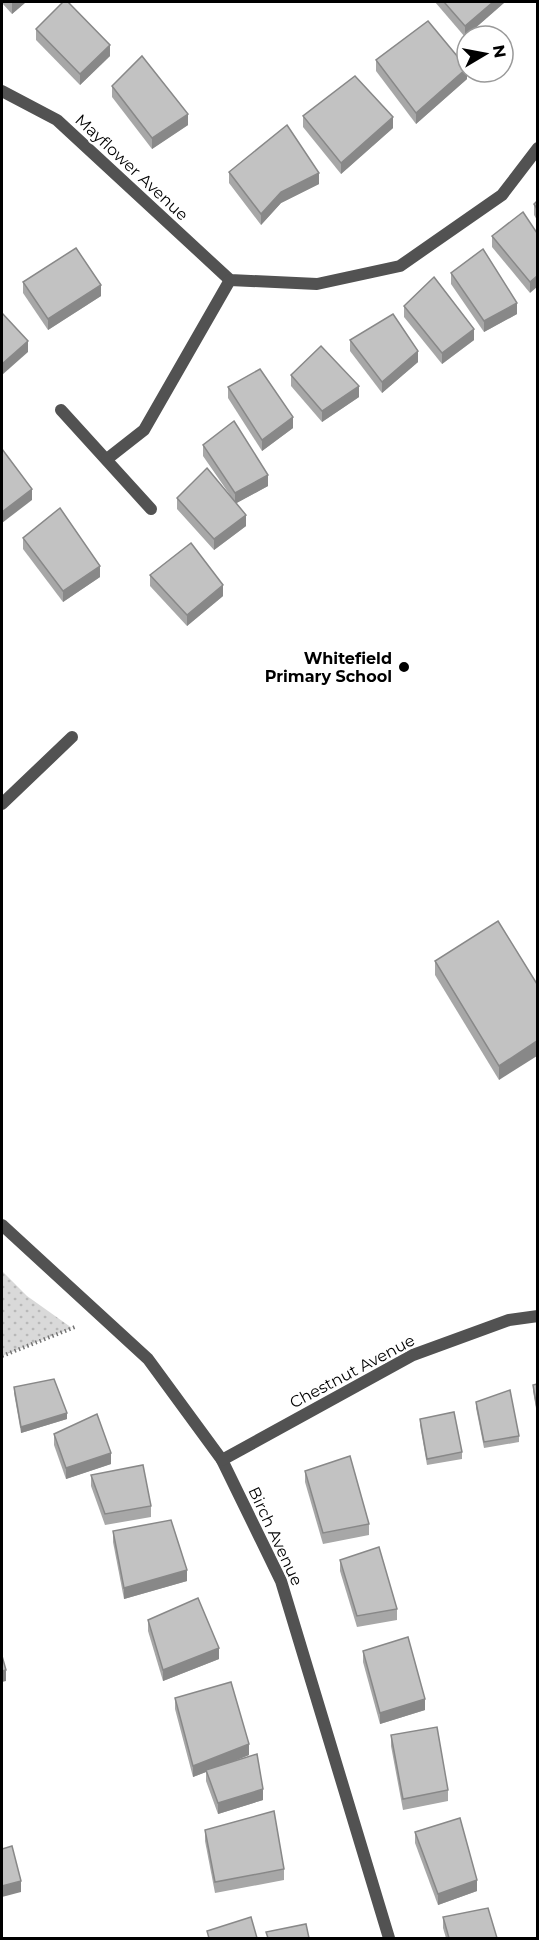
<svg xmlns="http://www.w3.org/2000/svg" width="539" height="1940" font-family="Montserrat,sans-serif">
	<defs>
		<pattern id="grass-dots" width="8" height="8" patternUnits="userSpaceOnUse" patternTransform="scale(1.5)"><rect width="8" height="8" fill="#d9d9d9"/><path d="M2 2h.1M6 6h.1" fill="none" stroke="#b8b8b8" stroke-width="1.8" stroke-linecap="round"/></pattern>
	</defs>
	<rect width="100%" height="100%" fill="#fff"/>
	<polygon fill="url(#grass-dots)" points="2,1271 27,1296 72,1328 2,1356"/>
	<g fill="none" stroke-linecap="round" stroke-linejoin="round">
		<polyline stroke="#747474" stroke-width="4" stroke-dasharray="1.5 3" stroke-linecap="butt" points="2,1356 75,1327"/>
		<polyline stroke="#525252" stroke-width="12" points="2,804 72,737"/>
		<g stroke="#525252" stroke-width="12">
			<polyline points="2,91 57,120 230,280 317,284 400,266 502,195 538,148"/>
			<polyline points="61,410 151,509"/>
			<polyline points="107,459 144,430 230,280"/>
			<polyline points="2,1225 148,1359 222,1460 281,1581 389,1938"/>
			<polyline points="222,1460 413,1355 509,1320 538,1316"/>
		</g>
	</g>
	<g fill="#a7a7a7">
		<polygon points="2,2 26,2 12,14 2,3"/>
		<polygon points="435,2 505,2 465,37"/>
		<polygon points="36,29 110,56 80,85 36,40"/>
		<polygon points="376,60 467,79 416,124 376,71"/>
		<polygon points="112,86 188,125 152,149 112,97"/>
		<polygon points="303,116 393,128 341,174 303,127"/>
		<polygon points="229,172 319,184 281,203 261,225 229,183"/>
		<polygon points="537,201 537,220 534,215 534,204"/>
		<polygon points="537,233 530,293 492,247 492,236"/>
		<polygon points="451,273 517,314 484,332 451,284"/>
		<polygon points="23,282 101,296 48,330 23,293"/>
		<polygon points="404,306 474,340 442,364 404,317"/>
		<polygon points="350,340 418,362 382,393 350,351"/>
		<polygon points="291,375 359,397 322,422 291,386"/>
		<polygon points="228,387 293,428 262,451 228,398"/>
		<polygon points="203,445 268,486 236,503 246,526 214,550 177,509 177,498 230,495 203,456"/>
		<polygon points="23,538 100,577 63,602 23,549"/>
		<polygon points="150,575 223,596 187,626 150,586"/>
		<polygon points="435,961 537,984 499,1080 435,975"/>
		<polygon points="537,1384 537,1414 533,1391 533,1385"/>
		<polygon points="14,1387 67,1419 21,1433 14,1393"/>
		<polygon points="476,1402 519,1436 519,1442 484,1448 476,1408"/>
		<polygon points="420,1419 462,1452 462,1459 427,1465 420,1425"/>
		<polygon points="54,1434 111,1464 66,1479 54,1445"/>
		<polygon points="305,1471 369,1524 369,1535 323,1544 305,1482"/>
		<polygon points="91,1475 151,1506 151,1517 105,1525 91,1486"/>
		<polygon points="113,1531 187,1581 124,1599 113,1542"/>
		<polygon points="340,1560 397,1609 397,1620 357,1627 340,1571"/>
		<polygon points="148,1620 219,1659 163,1681 148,1631"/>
		<polygon points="363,1651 425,1710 380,1724 363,1662"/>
		<polygon points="175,1698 249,1755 232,1762 263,1800 218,1814 206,1781 206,1772 193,1777 175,1709"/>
		<polygon points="391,1735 448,1790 448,1801 403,1810 391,1746"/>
		<polygon points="205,1830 284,1869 284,1880 215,1893 205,1841"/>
		<polygon points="415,1832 477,1891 438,1905 415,1843"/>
		<polygon points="443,1917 497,1938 446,1938 443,1928"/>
	</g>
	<g fill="#888">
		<polygon points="14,2 26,2 12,14 12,3"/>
		<polygon points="493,2 505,2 465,37 465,26"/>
		<polygon points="110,45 110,56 80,85 80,74"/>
		<polygon points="467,68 467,79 416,124 416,113"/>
		<polygon points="188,114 188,125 152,149 152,138"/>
		<polygon points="393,117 393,128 341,174 341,163"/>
		<polygon points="319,173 319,184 281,203 261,225 261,214 281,192"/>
		<polygon points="537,276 537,287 530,293 530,282"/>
		<polygon points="101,285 101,296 48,330 48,319"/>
		<polygon points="517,303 517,314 484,332 484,321"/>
		<polygon points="474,329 474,340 442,364 442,353"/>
		<polygon points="28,341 28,352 2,375 2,364"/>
		<polygon points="418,351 418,362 382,393 382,382"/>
		<polygon points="359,386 359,397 322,422 322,411"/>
		<polygon points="293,417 293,428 262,451 262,440"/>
		<polygon points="268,475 268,486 235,504 235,493"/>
		<polygon points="32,489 32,500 2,523 2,512"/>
		<polygon points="246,515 246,526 214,550 214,539"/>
		<polygon points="100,566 100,577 63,602 63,591"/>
		<polygon points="223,585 223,596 187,626 187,615"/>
		<polygon points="3,699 3,714 2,715 2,701"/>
		<polygon points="537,1041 537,1056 499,1080 499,1066"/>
		<polygon points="67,1413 67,1419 21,1433 21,1427"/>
		<polygon points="111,1453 111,1464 66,1479 66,1468"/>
		<polygon points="187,1570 187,1581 124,1599 124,1588"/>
		<polygon points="219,1648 219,1659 163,1681 163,1670"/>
		<polygon points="6,1670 6,1681 2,1682 2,1671"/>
		<polygon points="425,1699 425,1710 380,1724 380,1713"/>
		<polygon points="249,1744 249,1755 207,1772 206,1770 206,1772 193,1777 193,1766"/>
		<polygon points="263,1789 263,1800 218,1814 218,1803"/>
		<polygon points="477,1880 477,1891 438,1905 438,1894"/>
		<polygon points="21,1881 21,1892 2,1897 2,1886"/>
	</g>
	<g fill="#c2c2c2" stroke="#888" stroke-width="1.5">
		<polygon points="63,2 68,2 110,45 80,74 36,29"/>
		<polygon points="444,2 493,2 465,26"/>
		<polygon points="428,21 467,68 416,113 376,60"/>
		<polygon points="142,56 188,114 152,138 112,86"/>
		<polygon points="355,76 393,117 341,163 303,116"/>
		<polygon points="287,125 319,173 281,192 261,214 229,172"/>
		<polygon points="537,201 537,209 534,204"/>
		<polygon points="523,212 537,233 537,276 530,282 492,236"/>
		<polygon points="76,248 101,285 48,319 23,282"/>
		<polygon points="483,249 517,303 484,321 451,273"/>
		<polygon points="434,277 474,329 442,353 404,306"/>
		<polygon points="2,313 28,341 2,364"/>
		<polygon points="393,314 418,351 382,382 350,340"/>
		<polygon points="321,346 359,386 322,411 291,375"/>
		<polygon points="260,369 293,417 262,440 228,387"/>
		<polygon points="234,421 268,475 235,493 203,445"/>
		<polygon points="2,449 32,489 2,512"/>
		<polygon points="207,468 246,515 214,539 177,498"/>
		<polygon points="60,508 100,566 63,591 23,538"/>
		<polygon points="191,543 223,585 187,615 150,575"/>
		<polygon points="498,921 537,984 537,1041 499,1066 435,961"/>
		<polygon points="54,1379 67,1413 21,1427 14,1387"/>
		<polygon points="537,1384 537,1408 533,1385"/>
		<polygon points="510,1390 519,1436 484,1442 476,1402"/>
		<polygon points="454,1412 462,1452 427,1459 420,1419"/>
		<polygon points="97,1414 111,1453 66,1468 54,1434"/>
		<polygon points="350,1456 369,1524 323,1533 305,1471"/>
		<polygon points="143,1465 151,1506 105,1514 91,1475"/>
		<polygon points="171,1520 187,1570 124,1588 113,1531"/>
		<polygon points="379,1547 397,1609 357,1616 340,1560"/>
		<polygon points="198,1598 219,1648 163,1670 148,1620"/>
		<polygon points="408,1637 425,1699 380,1713 363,1651"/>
		<polygon points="2,1656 6,1670 2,1671"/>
		<polygon points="231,1682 249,1744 193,1766 175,1698"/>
		<polygon points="437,1727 448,1790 403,1799 391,1735"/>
		<polygon points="257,1754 263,1789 218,1803 206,1770"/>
		<polygon points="274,1811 284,1869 215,1882 205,1830"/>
		<polygon points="460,1818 477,1880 438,1894 415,1832"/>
		<polygon points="12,1846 21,1881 2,1886 2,1849"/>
		<polygon points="488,1908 497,1938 449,1938 443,1917"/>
		<polygon points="251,1917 257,1938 209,1938 207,1931"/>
		<polygon points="306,1924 309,1938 268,1938 266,1932"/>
	</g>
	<circle fill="#000" stroke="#fff" stroke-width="2" cx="404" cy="667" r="6"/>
	<g text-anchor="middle" stroke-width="4.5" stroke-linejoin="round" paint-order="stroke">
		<g font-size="16" fill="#000" stroke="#fff">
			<text transform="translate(132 167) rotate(43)" y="6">Mayflower Avenue</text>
			<text transform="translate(352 1371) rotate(-28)" y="6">Chestnut Avenue</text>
			<text transform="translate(276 1536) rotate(65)" y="6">Birch Avenue</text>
		</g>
		<g font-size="16" font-weight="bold" fill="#000" stroke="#fff" text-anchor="end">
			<text x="392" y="664">Whitefield<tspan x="392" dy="18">Primary School</tspan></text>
		</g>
	</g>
	<rect width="539" height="1940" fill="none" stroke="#000000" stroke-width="6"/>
	<g transform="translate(485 54) rotate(80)"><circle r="28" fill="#ffffff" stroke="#999999" stroke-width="1.5"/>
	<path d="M0-4.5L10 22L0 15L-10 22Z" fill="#000000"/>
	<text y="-9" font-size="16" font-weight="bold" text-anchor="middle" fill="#000000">N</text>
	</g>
</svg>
